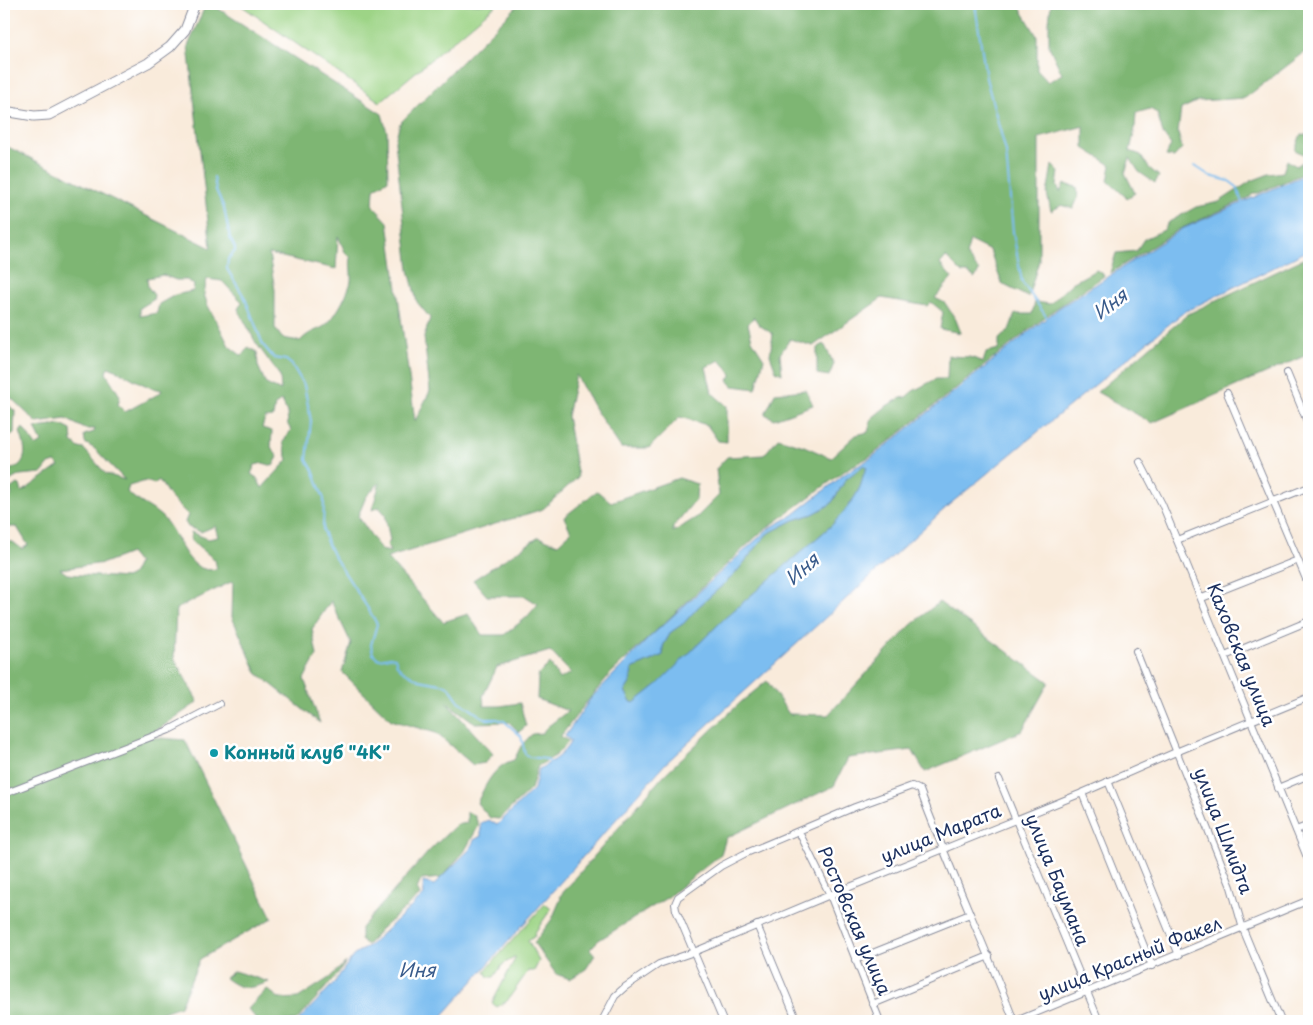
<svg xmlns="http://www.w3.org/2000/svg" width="1313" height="1025" font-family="'Playpen Sans',sans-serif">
	<rect width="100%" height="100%" fill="#fff"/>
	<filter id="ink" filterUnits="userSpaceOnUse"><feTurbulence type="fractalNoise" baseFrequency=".02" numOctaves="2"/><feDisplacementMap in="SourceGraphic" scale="10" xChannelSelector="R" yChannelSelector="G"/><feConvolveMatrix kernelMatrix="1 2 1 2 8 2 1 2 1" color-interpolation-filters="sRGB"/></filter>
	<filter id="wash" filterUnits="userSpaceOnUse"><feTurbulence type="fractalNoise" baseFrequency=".0096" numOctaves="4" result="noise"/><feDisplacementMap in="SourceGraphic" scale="20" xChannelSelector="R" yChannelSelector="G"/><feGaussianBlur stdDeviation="1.12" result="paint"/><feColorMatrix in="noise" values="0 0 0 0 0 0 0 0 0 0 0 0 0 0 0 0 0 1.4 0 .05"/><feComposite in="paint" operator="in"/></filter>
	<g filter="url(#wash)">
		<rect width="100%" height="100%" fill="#f9ebdb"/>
		<g fill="#9dd486" stroke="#5c8272">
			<polygon points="239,4 497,4 380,102"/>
			<polygon points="545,904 551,909 534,934 535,936 528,941 539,961 534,971 528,971 507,1001 497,1007 492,1003 516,957 503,964 494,977 488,977 485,971"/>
		</g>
		<g fill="#7eb673" stroke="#4c7268" fill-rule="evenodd">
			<path d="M 206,4 L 211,4 L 382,114 L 387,132 L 388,180 L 374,189 L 373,206 L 388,222 L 415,421 L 430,391 L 424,337 L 430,318 L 417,302 L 409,270 L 395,141 L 400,123 L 519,4 L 1018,4 L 1037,36 L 1037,70 L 1048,82 L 1062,74 L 1049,46 L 1049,22 L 1051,4 L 1309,4 L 1309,49 L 1245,98 L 1198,101 L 1181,109 L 1178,133 L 1182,148 L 1174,157 L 1166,156 L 1171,145 L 1163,134 L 1157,113 L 1150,109 L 1136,113 L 1135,128 L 1130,151 L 1141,155 L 1149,168 L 1159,176 L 1155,183 L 1139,172 L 1130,158 L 1125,173 L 1135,193 L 1127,198 L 1108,181 L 1111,165 L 1084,148 L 1084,126 L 1039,138 L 1039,261 L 1028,297 L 1002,284 L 990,251 L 970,241 L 966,255 L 979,271 L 975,278 L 968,273 L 962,273 L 946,257 L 940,264 L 952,278 L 935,298 L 945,303 L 956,320 L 961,333 L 940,329 L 943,312 L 931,302 L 927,306 L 882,298 L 813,346 L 790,339 L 780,354 L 782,374 L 776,371 L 770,355 L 773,334 L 759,325 L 754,317 L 748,324 L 752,340 L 764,359 L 756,389 L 733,386 L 728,380 L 732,374 L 720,360 L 706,367 L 712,393 L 727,406 L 727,442 L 718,441 L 707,425 L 680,417 L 649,448 L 621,448 L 596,411 L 576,375 L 567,416 L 578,477 L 543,509 L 387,558 L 443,622 L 468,614 L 482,635 L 504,635 L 527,617 L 538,604 L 525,596 L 487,596 L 473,580 L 539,537 L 558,544 L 571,532 L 564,517 L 597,491 L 611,502 L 679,478 L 697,484 L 696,499 L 673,527 L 673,532 L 697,517 L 719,495 L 716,469 L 727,457 L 764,455 L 778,438 L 804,446 L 831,458 L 856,435 L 868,432 L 872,418 L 888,405 L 901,398 L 906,397 L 913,391 L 936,379 L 947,379 L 948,355 C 964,359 968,353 983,363 L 986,352 L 999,349 L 999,339 L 1009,330 L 1015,314 L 1032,314 L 1035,302 L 1050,304 L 1072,283 L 1096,270 L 1102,273 L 1104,276 L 1054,310 L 871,456 L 850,467 L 759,534 L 610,674 L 585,704 L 560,737 L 569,741 L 555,756 L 538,766 L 531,789 L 499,819 L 490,818 L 477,803 C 485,786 494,765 514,760 L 521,746 L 532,734 L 542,733 L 547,727 L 568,711 L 537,699 L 538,675 L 550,663 L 559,679 L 571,673 L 550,651 L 497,667 L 483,696 L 484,706 L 500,706 L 520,703 L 526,726 L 519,732 L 509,722 L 475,723 L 446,702 L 493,754 L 485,763 L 473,765 L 436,733 L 391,720 L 342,672 L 351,643 L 331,601 L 312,629 L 317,655 L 304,679 L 320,723 L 257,673 L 232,617 L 233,581 L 176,609 L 174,658 L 198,702 L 147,737 L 185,740 L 272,918 L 200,959 L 180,1006 L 138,1021 L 4,1021 L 4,541 L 13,542 L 22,549 L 28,545 L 17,527 L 4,527 L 4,504 L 12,495 L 10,489 L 17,484 L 20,485 L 22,492 L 59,466 L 55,462 L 49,464 L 42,473 L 20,475 L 4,484 L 4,473 C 8,469 14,469 18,466 C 29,458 24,443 20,432 L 23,428 L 36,446 L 42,442 L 35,428 L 61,425 L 71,430 L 72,442 L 79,448 L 84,449 L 106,474 L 125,480 L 95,449 L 85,443 L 84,435 L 94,432 L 95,429 L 85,429 L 66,419 L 37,423 L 4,391 L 4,145 L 211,248 L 188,46 ZM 338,236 L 345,252 L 351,258 C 349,266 353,277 350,285 C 345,298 335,319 323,327 C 313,332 309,332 300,341 L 282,338 L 275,328 L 275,290 L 269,254 L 336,269 ZM 163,275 L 176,280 L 187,280 L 194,285 L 193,291 L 175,295 L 159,304 L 157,313 L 140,316 L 140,308 L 153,300 L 154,295 L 148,287 L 147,278 ZM 207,279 L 222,281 L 242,302 L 238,309 L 256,343 L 280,376 L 281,391 L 266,384 L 258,366 L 257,352 L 248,347 L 242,356 L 229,346 L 219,326 L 208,306 L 204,294 ZM 108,367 C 127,373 143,388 162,390 L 160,393 L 125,412 L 118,405 L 120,396 L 106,373 ZM 282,400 L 287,413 L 288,425 L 291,430 L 283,442 L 288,460 L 262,488 L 257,478 L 251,474 L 255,465 L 263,463 L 273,466 L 278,457 L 271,447 L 272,431 L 262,428 L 265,418 L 273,417 L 275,405 ZM 159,480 L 170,497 L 188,515 L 185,522 L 188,527 L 201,532 L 215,526 L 218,537 L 208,539 L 191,532 L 191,540 L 215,560 L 217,569 C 186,576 180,534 162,517 C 152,507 137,502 127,492 L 129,486 L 146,481 L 154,484 ZM 380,482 L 372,510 L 379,507 L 385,514 L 390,541 L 387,544 L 390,552 L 381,550 L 358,516 L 366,497 ZM 130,553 L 138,563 L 132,575 L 126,578 L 67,574 L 60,569 L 104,563 Z"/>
			<polygon points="1301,134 1309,135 1309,171 1259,193 1253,193 1250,197 1178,230 1110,273 1116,253 1136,251 1144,239 1164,230 1169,222 1196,207 1219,202 1251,181 1269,174 1283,172 1287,160 1296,166 1306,160 1305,155 1295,150"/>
			<polygon points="1052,165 1059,172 1057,186 1060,192 1064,184 1077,187 1078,198 1073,209 1062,205 1051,211 1047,194"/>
			<polygon points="1309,256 1309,354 1152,423 1097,392 1188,314"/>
			<polygon points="824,344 834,364 829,376 817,374 817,348"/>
			<polygon points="806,390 813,405 774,419 765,414 775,393"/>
			<polygon points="4,401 15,411 14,433 4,440"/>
			<path d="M 864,464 L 867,468 C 862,476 863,480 860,487 C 854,501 842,514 831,526 L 725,618 L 658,684 L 634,703 L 630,701 L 625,691 L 630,683 L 632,669 L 663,655 L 663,646 L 671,632 L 684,623 L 698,607 L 734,575 L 767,534 L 794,520 L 813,514 L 831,504 L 846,479 Z"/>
			<polygon points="939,602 1049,682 1022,731 925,772 912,750 848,758 834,786 726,838 721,854 668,897 599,940 590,949 595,955 586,969 570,979 556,974 534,943 552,919 561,898 560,896 663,776 741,702 767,681 789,714 828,715 910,626"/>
			<polygon points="467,812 474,815 479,825 464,852 441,878 421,880 417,889 420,895 380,930 367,945 361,940 361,928 430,850 456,825 467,823"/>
			<polygon points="346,962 336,976 296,1021 258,1021 248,1009 267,989 280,999 298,998 329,978"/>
			<path d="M 234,971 L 269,982 C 249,989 242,991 225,978 Z"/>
		</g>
		<path fill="#7bbdf0" stroke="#4b76a7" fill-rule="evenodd" d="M 1309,173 L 1309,250 L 1184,312 L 950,504 L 665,764 L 438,1021 L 298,1021 L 334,983 L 353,956 L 370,945 L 424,895 L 423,882 L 434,885 L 470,849 L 474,840 L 481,836 L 481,823 L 489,820 L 497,825 L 534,789 L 539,769 C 553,761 563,755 571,741 L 565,736 L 591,698 L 650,637 L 768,529 L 793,515 L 846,473 L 871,458 L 1059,308 L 1182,229 ZM 864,465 L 867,468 C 862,476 863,480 860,487 C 854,501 842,514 831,526 L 725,618 L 658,684 L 634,703 L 630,701 L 625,691 L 630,683 L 632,669 L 663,655 L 663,646 L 671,632 L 684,623 L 698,607 L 734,575 L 767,534 L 794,520 L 813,514 L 831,504 L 846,479 Z"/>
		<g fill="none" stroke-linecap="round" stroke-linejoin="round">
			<g stroke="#7bbdf0" stroke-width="2">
				<polyline points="975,4 986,78 1006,152 1013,232 1022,282 1048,319"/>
				<polyline points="1195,166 1210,176 1229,181 1237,187 1242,203"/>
				<polyline points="214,177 216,190 224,208 230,238 235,248 235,251 228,259 227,269 245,298 263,345 274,358 286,360 292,365 304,385 311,421 307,460 313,470 324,499 323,530 326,540 333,555 367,607 377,624 371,645 373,654 379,659 390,657 395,658 397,665 402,670 419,680 446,685 450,688 459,701 485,719 497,719 504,721 521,736 525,754 529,757 546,759 552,764"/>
			</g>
		</g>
	</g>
	<g filter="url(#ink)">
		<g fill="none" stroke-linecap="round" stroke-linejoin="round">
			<defs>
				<g id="street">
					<polyline points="1287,373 1309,426"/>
					<polyline points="1227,393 1309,586"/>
					<polyline points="1140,462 1162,504 1309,862"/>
					<polyline points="1177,540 1309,487"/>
					<polyline points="1202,598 1298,560"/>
					<polyline points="1136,651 1231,887 1243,929 1281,1021"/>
					<polyline points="1225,656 1309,621"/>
					<polyline points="999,779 1099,1021"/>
					<polyline points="1108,781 1179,955"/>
					<polyline points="1278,788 1309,775"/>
					<polyline points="1082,793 1152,966"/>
					<polyline points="4,794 169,730 219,704"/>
					<polyline points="1296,830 1309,825"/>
					<polyline points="799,832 830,895 880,1021"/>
					<polyline points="757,925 797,1021"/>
					<polyline points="855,960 970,914"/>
					<polyline points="873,1004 989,956"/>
					<polyline points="602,1021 615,996 625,987 659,964 694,952 830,895 1082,793 1176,752 1309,697"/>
					<path d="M 723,1021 L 676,910 L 675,904 L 678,897 L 721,866 L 744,854 L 855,807 L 912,786 L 920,790 C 949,868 984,943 1014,1021"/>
					<polyline points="1016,1021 1309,900"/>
				</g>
				<polyline id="secondary" points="4,111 34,116 49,115 148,63 170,47 185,30 195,4"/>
			</defs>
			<use href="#street" stroke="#8a8d9c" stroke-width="8"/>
			<use href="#secondary" stroke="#8a8d9c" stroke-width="11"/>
			<use href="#street" stroke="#fff" stroke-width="6"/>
			<use href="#secondary" stroke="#fff" stroke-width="9"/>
		</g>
	</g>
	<circle fill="#0f9aa8" stroke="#fff" stroke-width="2" cx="214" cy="753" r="5"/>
	<g text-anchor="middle" stroke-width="5" stroke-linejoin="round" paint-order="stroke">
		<g font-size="18" fill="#1b2f5e" stroke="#fff">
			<text transform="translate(1241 655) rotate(68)" y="6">Каховская улица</text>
			<text transform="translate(1223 831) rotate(69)" y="6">улица Шмидта</text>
			<text transform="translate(941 834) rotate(-22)" y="6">улица Марата</text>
			<text transform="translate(1057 880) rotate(68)" y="6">улица Баумана</text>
			<text transform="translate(854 921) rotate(67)" y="6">Ростовская улица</text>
			<text transform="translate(1130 959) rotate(-22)" y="6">улица Красный Факел</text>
		</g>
		<g font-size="18" font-weight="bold" fill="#0d838f" stroke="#fff" text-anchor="start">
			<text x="224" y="759">Конный клуб "4К"</text>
		</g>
		<g font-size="19" font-style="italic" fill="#385a8a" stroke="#fff">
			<text transform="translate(1110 304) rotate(-37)" y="7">Иня</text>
			<text transform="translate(802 569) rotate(-41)" y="7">Иня</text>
			<text x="417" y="977">Иня</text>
		</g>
	</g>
	<rect width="1313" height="1025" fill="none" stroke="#fff" stroke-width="20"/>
</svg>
